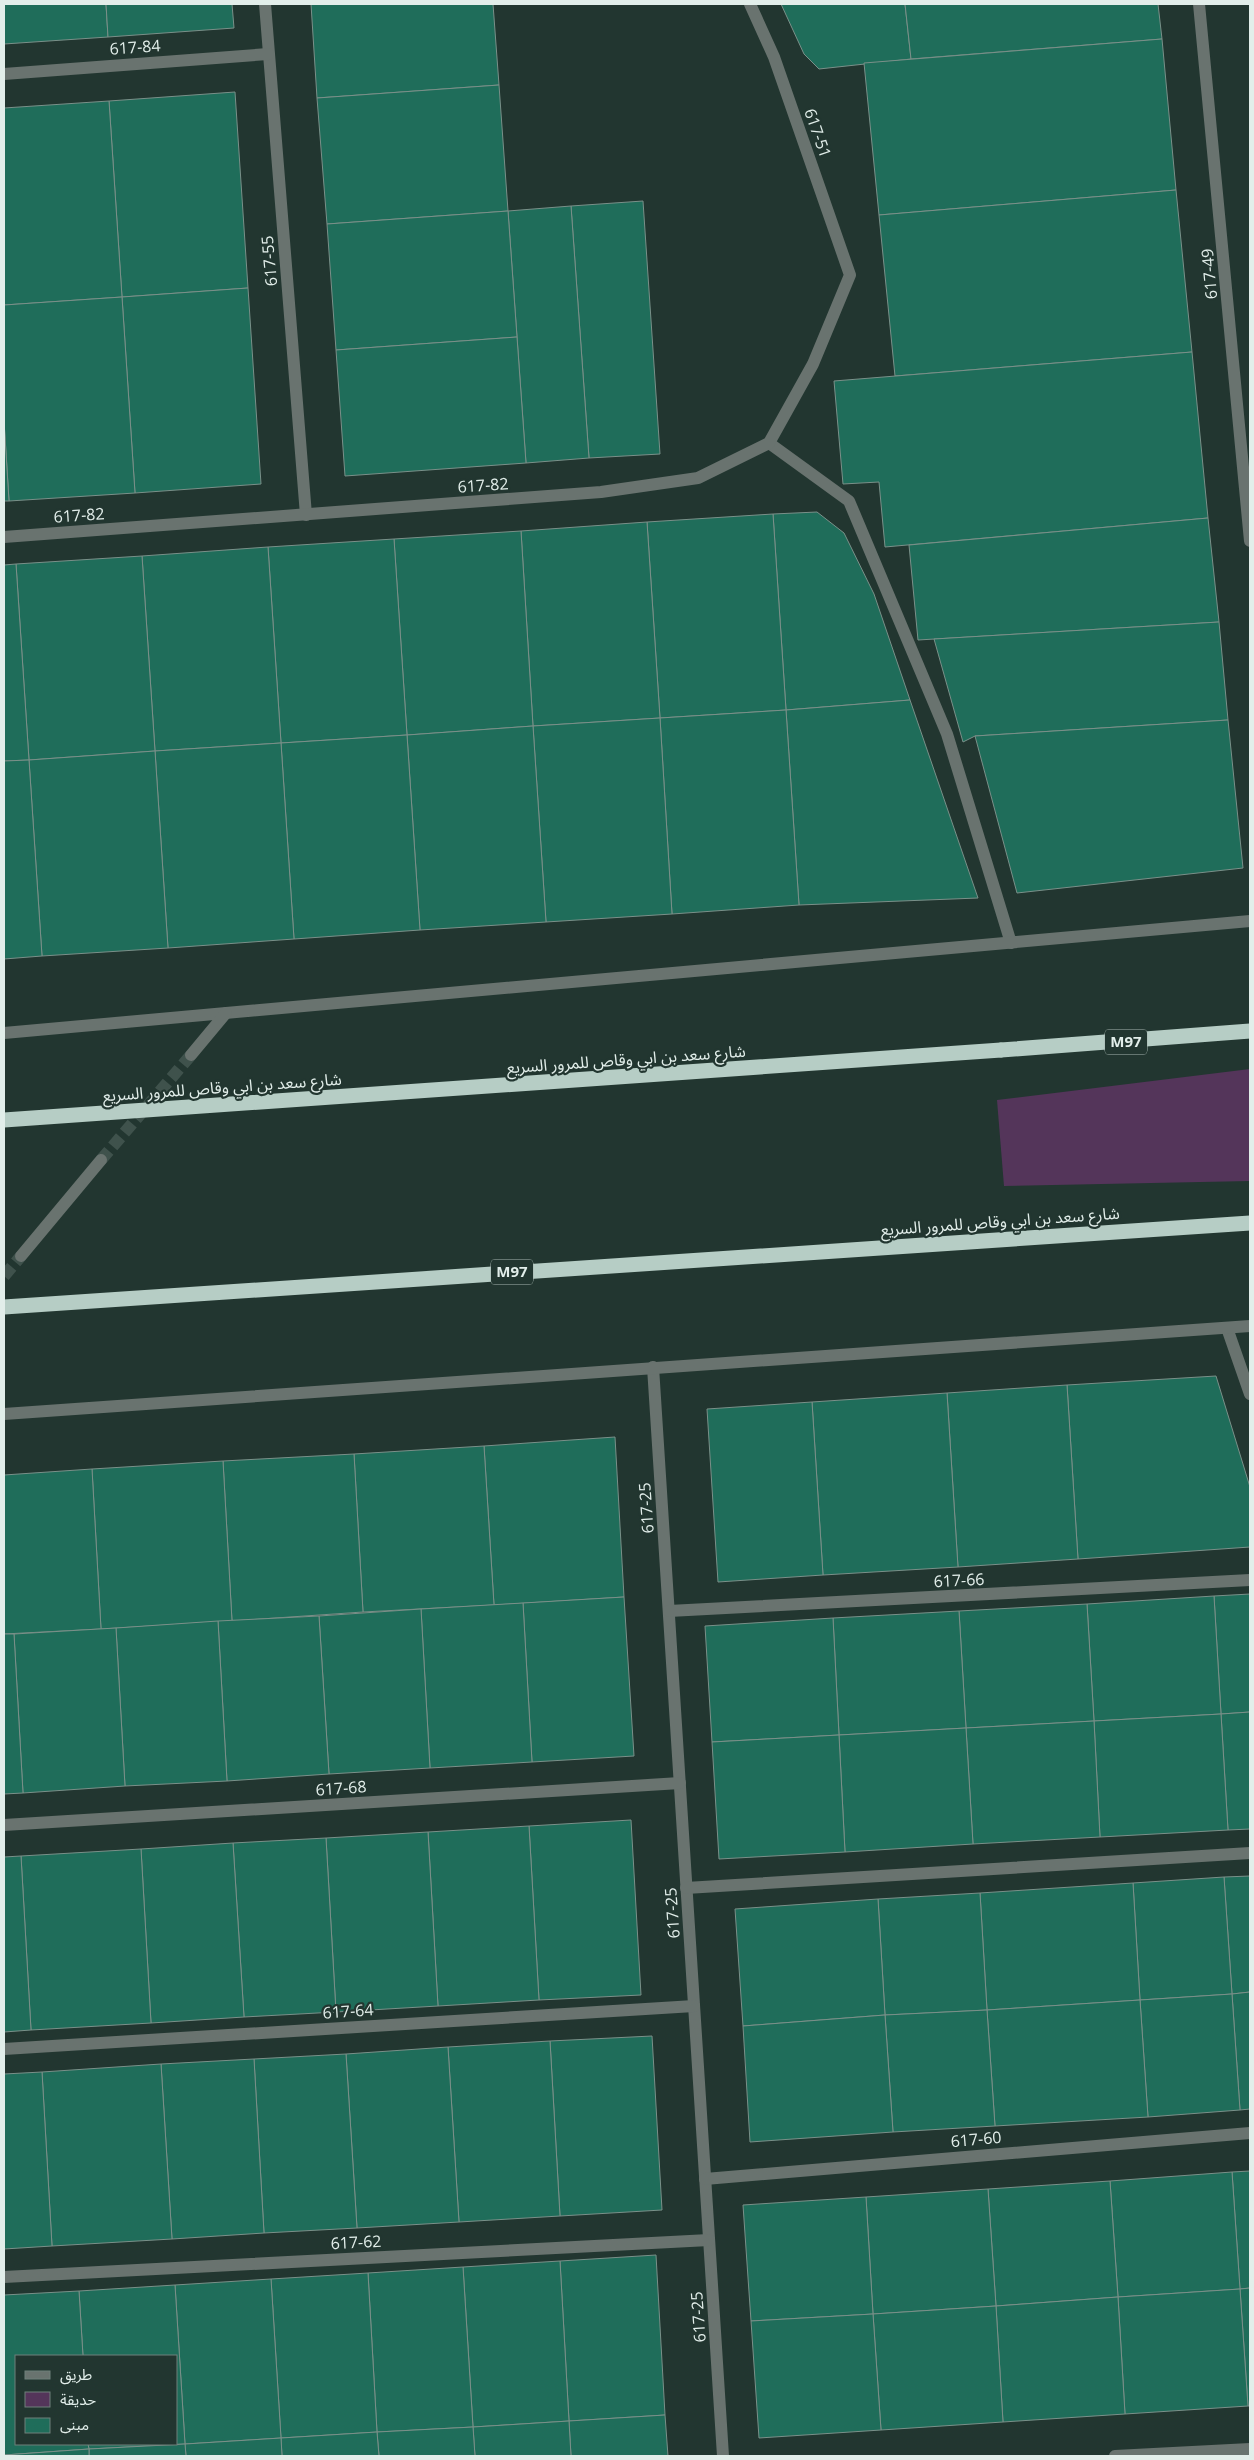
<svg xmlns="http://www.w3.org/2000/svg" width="1254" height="2460" font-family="'Open Sans','Noto Sans Arabic',sans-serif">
	<rect width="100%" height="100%" fill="#223630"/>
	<polygon fill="#54355a" points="1250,1069 1250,1181 1004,1186 997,1100"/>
	<g fill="#1f6d5a" stroke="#7a9089">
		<polygon points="4,4 106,4 108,37 4,44"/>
		<polygon points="106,4 232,4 234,28 108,37"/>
		<polygon points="311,4 493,4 499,85 317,98"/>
		<polygon points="781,4 905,4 911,59 819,69 804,54"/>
		<polygon points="905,4 1158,4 1162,39 911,59"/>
		<polygon points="1162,39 1176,190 879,215 864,63"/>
		<polygon points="499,85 508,211 327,224 317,98"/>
		<polygon points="235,92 248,288 122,297 109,101"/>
		<polygon points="109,101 122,297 4,305 4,108"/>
		<polygon points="1176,190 1192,352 895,376 879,215"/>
		<polygon points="643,201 660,454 589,458 571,206"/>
		<polygon points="571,206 589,458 526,463 508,211"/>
		<polygon points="508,211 517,337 336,350 327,224"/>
		<polygon points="248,288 261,484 135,493 122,297"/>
		<polygon points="122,297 135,493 9,501 4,421 4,305"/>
		<polygon points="517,337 526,463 345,476 336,350"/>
		<polygon points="1192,352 1208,518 885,547 879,482 843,484 834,381"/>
		<polygon points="4,421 9,501 4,501"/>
		<polygon points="817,512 844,533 874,594 910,700 786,710 773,514"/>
		<polygon points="773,514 786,710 660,718 647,522"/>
		<polygon points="1208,518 1219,622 918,640 909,545"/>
		<polygon points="647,522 660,718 533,726 521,531"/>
		<polygon points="521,531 533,726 407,735 394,539"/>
		<polygon points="394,539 407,735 281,743 268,547"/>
		<polygon points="268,547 281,743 155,751 142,556"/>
		<polygon points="142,556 155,751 29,760 16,564"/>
		<polygon points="16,564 29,760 4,761 4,565"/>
		<polygon points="1219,622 1228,720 975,736 963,742 934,639"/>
		<polygon points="910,700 978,898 799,905 786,710"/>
		<polygon points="786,710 799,905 672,914 660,718"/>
		<polygon points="660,718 672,914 546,922 533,726"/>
		<polygon points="1228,720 1243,868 1017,893 975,736"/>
		<polygon points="533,726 546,922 420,930 407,735"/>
		<polygon points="407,735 420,930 294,939 281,743"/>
		<polygon points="281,743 294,939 168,948 155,751"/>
		<polygon points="155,751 168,948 42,956 29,760"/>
		<polygon points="29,760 42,956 4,959 4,761"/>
		<polygon points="1216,1376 1250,1487 1250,1547 1078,1559 1067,1385"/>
		<polygon points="1067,1385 1078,1559 958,1567 947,1393"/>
		<polygon points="947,1393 958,1567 823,1575 812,1402"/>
		<polygon points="812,1402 823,1575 718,1582 707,1409"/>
		<polygon points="615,1437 624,1597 494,1605 484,1446"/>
		<polygon points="484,1446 494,1605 363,1612 354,1454"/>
		<polygon points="354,1454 363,1612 232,1621 223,1461"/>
		<polygon points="223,1461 232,1621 101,1629 92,1469"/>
		<polygon points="92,1469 101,1629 4,1634 4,1475"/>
		<polygon points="1250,1594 1250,1712 1221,1714 1214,1596"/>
		<polygon points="1214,1596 1221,1714 1094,1721 1087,1604"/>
		<polygon points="624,1597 634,1756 532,1762 523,1603"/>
		<polygon points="523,1603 532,1762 430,1768 421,1609"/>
		<polygon points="1087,1604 1094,1721 966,1728 959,1611"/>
		<polygon points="421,1609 430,1768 329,1774 319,1616"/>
		<polygon points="959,1611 966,1728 839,1735 833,1618"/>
		<polygon points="319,1616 329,1774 227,1781 218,1621"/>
		<polygon points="833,1618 839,1735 712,1742 705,1626"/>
		<polygon points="218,1621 227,1781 125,1786 116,1628"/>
		<polygon points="116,1628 125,1786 23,1793 14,1634"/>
		<polygon points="4,1634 14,1634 23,1793 4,1794"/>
		<polygon points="1250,1712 1250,1829 1228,1830 1221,1714"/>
		<polygon points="1221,1714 1228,1830 1100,1837 1094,1721"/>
		<polygon points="1094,1721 1100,1837 973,1844 966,1728"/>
		<polygon points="966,1728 973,1844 845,1852 839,1735"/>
		<polygon points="839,1735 845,1852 719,1859 712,1742"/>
		<polygon points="631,1820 641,1995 539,2000 529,1826"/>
		<polygon points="529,1826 539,2000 438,2006 428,1832"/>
		<polygon points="428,1832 438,2006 336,2012 326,1838"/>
		<polygon points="326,1838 336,2012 244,2017 233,1843"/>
		<polygon points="233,1843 244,2017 151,2023 141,1849"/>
		<polygon points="141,1849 151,2023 31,2030 21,1856"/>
		<polygon points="21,1856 31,2030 4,2032 4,1857"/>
		<polygon points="1250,1876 1250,1992 1232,1994 1224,1877"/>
		<polygon points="1224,1877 1232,1994 1140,2000 1133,1883"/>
		<polygon points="1133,1883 1140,2000 987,2010 980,1893"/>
		<polygon points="980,1893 987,2010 885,2015 878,1899"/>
		<polygon points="878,1899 885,2015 743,2026 735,1909"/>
		<polygon points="1250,1992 1250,2109 1240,2110 1232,1994"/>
		<polygon points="1232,1994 1240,2110 1148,2117 1140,2000"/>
		<polygon points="1140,2000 1148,2117 995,2126 987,2010"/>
		<polygon points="987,2010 995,2126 893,2132 885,2015"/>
		<polygon points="885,2015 893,2132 750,2142 743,2026"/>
		<polygon points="652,2036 662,2210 560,2216 550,2041"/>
		<polygon points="550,2041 560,2216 459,2222 448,2047"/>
		<polygon points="448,2047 459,2222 357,2228 346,2054"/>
		<polygon points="346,2054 357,2228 264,2233 254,2059"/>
		<polygon points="254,2059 264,2233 172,2239 161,2064"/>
		<polygon points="161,2064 172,2239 52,2246 42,2072"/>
		<polygon points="42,2072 52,2246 4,2249 4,2074"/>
		<polygon points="1250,2171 1250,2288 1240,2289 1232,2172"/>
		<polygon points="1232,2172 1240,2289 1118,2297 1110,2181"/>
		<polygon points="1110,2181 1118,2297 996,2306 988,2189"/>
		<polygon points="988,2189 996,2306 873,2314 866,2197"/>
		<polygon points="866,2197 873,2314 751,2321 743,2205"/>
		<polygon points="656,2255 665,2415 569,2421 560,2261"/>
		<polygon points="560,2261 569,2421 473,2427 463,2267"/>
		<polygon points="463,2267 473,2427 377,2432 368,2273"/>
		<polygon points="368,2273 377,2432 281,2438 271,2279"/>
		<polygon points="271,2279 281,2438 185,2444 175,2285"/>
		<polygon points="175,2285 185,2444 89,2449 88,2444 176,2444 176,2356 83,2356 79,2291"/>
		<polygon points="1250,2288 1250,2406 1248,2406 1240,2289"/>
		<polygon points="1240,2289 1248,2406 1125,2414 1118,2297"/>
		<polygon points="79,2291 83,2356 16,2356 16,2444 88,2444 89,2449 4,2455 4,2295"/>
		<polygon points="1118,2297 1125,2414 1003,2422 996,2306"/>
		<polygon points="996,2306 1003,2422 881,2430 873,2314"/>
		<polygon points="873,2314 881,2430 759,2438 751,2321"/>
		<polygon points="665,2415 668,2456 571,2456 569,2421"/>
		<polygon points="569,2421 571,2456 475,2456 473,2427"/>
		<polygon points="473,2427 475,2456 379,2456 377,2432"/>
		<polygon points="377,2432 379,2456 282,2456 281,2438"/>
		<polygon points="281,2438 282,2456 186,2456 185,2444"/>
		<polygon points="185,2444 186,2456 89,2456 89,2449"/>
		<polygon points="89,2449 89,2456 4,2456 4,2455"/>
	</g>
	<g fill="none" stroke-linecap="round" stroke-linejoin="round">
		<g stroke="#3f524c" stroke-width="12" stroke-dasharray="12 6" stroke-linecap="butt">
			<polyline points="101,1160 191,1055"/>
			<polyline points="4,1276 21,1256"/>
		</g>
		<g stroke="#69736f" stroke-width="12">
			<polyline points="265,4 306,515"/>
			<polyline points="1199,4 1250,541"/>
			<polyline points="4,74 268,54"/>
			<polyline points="769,443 849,501 947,734 1011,943"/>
			<polyline points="4,537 601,492 698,478 769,443 813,364 850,275 774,57 750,4"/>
			<polyline points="4,1033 1250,921"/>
			<polyline points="191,1055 226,1013"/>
			<polyline points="21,1256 101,1160"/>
			<polyline points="1227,1328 1250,1394"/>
			<polyline points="653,1367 723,2456"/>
			<polyline points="4,1414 1250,1326"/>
			<polyline points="669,1611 1250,1580"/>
			<polyline points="4,1825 680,1783"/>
			<polyline points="686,1888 1250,1853"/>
			<polyline points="4,2049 694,2006"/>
			<polyline points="705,2179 1250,2133"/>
			<polyline points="4,2277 709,2240"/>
			<polyline points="1115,2456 1250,2449"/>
		</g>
		<g stroke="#b6cdc5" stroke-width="15">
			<polyline points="1001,1050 1250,1031"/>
			<polyline points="4,1307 1250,1223"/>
		</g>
		<polyline stroke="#b6cdc5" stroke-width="15" points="4,1120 1001,1050"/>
	</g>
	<g text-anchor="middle" stroke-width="4.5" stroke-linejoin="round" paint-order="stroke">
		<g fill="#223630" stroke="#a8b7b2" stroke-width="1">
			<rect x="1105" y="1029.5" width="42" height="25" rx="4"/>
			<rect x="491" y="1259.5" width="42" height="25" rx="4"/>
		</g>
		<g font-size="15" font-weight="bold" fill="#e2eeea">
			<text x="1126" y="1047">M97</text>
			<text x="512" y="1277">M97</text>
		</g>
		<g font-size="16" fill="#e2eeea" stroke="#223630">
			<text transform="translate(135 47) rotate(-4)" y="6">617-84</text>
			<text transform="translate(818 133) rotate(71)" y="6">617-51</text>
			<text transform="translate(269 261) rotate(-95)" y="6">617-55</text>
			<text transform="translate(1209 274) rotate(-95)" y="6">617-49</text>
			<text transform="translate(483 485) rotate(-4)" y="6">617-82</text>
			<text transform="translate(79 515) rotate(-4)" y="6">617-82</text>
			<text transform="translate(626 1059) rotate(-4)" y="6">شارع سعد بن ابي وقاص للمرور السريع</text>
			<text transform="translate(222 1087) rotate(-4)" y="6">شارع سعد بن ابي وقاص للمرور السريع</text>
			<text transform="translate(1000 1221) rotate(-4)" y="6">شارع سعد بن ابي وقاص للمرور السريع</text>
			<text transform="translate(646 1508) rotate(-94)" y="6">617-25</text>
			<text transform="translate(959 1580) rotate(-3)" y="6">617-66</text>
			<text transform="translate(341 1788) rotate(-4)" y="6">617-68</text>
			<text transform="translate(672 1913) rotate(-94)" y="6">617-25</text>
			<text transform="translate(348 2011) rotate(-4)" y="6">617-64</text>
			<text transform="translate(976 2139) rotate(-5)" y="6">617-60</text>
			<text transform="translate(356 2242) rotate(-3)" y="6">617-62</text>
			<text transform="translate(698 2317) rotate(-94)" y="6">617-25</text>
		</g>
	</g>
	<rect width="1254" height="2460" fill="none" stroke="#e2eeea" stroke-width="10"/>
	<rect x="15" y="2355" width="162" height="90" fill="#223630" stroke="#6f807a"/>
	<rect x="25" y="2371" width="25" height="8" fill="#69736f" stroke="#6f807a"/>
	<text x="60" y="2380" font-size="15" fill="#e2eeea">طريق</text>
	<rect x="25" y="2392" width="25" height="15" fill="#54355a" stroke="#6f807a"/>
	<text x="60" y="2405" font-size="15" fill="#e2eeea">حديقة</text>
	<rect x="25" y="2418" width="25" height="15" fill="#1f6d5a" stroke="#6f807a"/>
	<text x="60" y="2430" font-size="15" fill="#e2eeea">مبنى</text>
</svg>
